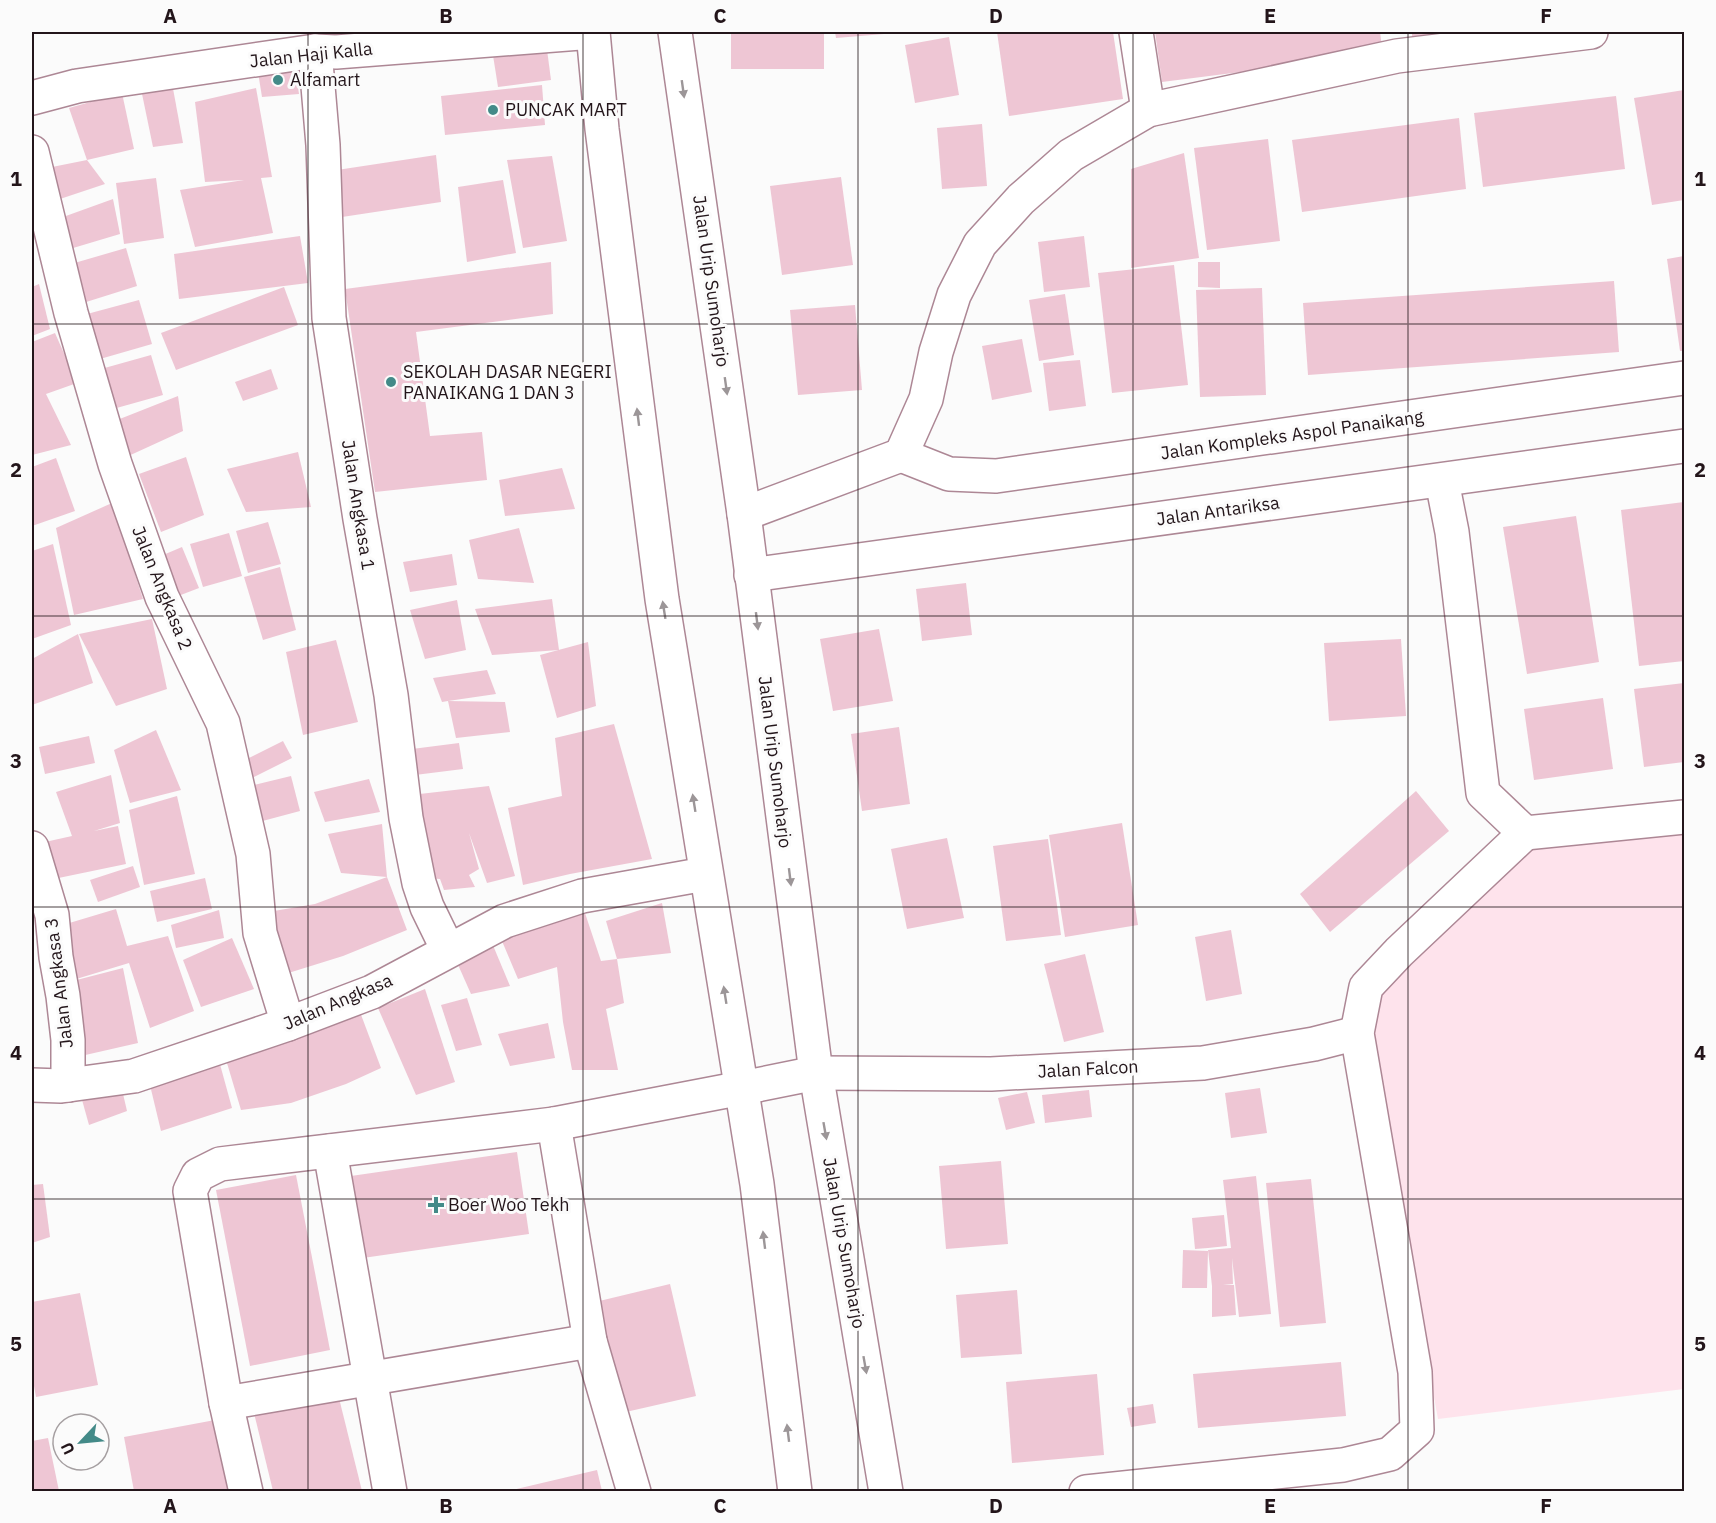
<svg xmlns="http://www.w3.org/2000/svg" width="1716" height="1523" font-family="'IBM Plex Sans',sans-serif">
	<rect width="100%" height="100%" fill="#fbfbfb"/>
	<polygon fill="#fee3ec" points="1684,826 1684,1389 1438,1419 1363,1012 1519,840"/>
	<g fill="#eec6d4">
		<rect x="731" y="32" width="93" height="37"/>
		<polygon points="835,32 884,32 884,34 836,38"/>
		<polygon points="997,32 1113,32 1123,99 1009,116"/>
		<polygon points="1155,32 1380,32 1383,54 1162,82"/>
		<polygon points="1412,32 1446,32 1446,34 1412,39"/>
		<polygon points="949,37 959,95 915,103 905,45"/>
		<polygon points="546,42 551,80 498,87 492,49"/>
		<polygon points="294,61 299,94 262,97 257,66"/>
		<polygon points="172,83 183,143 153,147 141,89"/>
		<polygon points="542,85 545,125 445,135 441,96"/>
		<polygon points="256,88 272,177 261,178 273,233 195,247 180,190 244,180 205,182 195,102"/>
		<polygon points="1684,90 1684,200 1652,205 1634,98"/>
		<polygon points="122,93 134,149 87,160 69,108"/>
		<polygon points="1616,96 1625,169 1483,187 1474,113"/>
		<polygon points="1459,118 1466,189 1302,212 1292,140"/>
		<polygon points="982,124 987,186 942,189 937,128"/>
		<polygon points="1268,139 1280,241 1207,250 1194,148"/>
		<polygon points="1184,153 1199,258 1131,268 1131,169"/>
		<polygon points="436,155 441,202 342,217 337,170"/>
		<polygon points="552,156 567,241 523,248 507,160"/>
		<polygon points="87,160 105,184 60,199 47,168"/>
		<polygon points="841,177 853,265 782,275 770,186"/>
		<polygon points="156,178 164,238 124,244 116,183"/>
		<polygon points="503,180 516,253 467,262 458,187"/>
		<polygon points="113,199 120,234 63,251 52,221"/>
		<polygon points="300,236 308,283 179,299 174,254"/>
		<polygon points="1084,236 1090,287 1044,292 1038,242"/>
		<polygon points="126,248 137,286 83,303 71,264"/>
		<polygon points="1684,256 1684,351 1680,351 1667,259"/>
		<polygon points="551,262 553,314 416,332 430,436 482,432 487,480 375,492 345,289"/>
		<polygon points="1198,262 1220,262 1220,288 1198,287"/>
		<polygon points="1174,265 1188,385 1112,393 1098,273"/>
		<polygon points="1614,281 1619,352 1308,375 1303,303"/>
		<polygon points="39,284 50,329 32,336 32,287"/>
		<polygon points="284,287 298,325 176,370 161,333"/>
		<polygon points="1262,288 1266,395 1200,397 1196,290"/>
		<polygon points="1065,294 1074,355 1039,361 1029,300"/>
		<polygon points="139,300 152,344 100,359 87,314"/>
		<polygon points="855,305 862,390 798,395 790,310"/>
		<polygon points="55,333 77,383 46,394 71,445 32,455 32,342"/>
		<polygon points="1022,339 1032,392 992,400 982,346"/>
		<polygon points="151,355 163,395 113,409 101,369"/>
		<polygon points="1080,360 1086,406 1049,411 1043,363"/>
		<polygon points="271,369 278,389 243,401 235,382"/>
		<polygon points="178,396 183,431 124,458 107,424"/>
		<polygon points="298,452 311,507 246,512 227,469"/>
		<polygon points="186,457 204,515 161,532 139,474"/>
		<polygon points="56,458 75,511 32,526 32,467"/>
		<polygon points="562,468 575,509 505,516 499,480"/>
		<polygon points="1684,502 1684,661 1639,666 1621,510"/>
		<polygon points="112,503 143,599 74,615 56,528"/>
		<polygon points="1576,516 1599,662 1527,674 1503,527"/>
		<polygon points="268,522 281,564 248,573 236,531"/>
		<polygon points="519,528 534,583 478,579 469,540"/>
		<polygon points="229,533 242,576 203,587 190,544"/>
		<polygon points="53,544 71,625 32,639 32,551"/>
		<polygon points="182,547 199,588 173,598 156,558"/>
		<polygon points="452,554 457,585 410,592 403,562"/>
		<polygon points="280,567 296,630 263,640 244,577"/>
		<polygon points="966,583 972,635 922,641 916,589"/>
		<polygon points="552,599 559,650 492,655 475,609"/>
		<polygon points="457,600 466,650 425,659 410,610"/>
		<polygon points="152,619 167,689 116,706 79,634"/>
		<polygon points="879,629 893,701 833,711 820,639"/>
		<polygon points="78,634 93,683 32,705 32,659"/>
		<polygon points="1401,639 1406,716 1329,721 1324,643"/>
		<polygon points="336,640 358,722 303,735 286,652"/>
		<polygon points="588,642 596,706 557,718 540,655"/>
		<polygon points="487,670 496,694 448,701 505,702 510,732 456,738 448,701 442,702 433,678"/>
		<polygon points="1684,683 1684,762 1644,767 1634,689"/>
		<polygon points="1603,698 1613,769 1534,780 1524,709"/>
		<polygon points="614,724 652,859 570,874 523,885 508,808 562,796 555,738"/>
		<polygon points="899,727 910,804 862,811 851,734"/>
		<polygon points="156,730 181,790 130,803 114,750"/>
		<polygon points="89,736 95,763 45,774 39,747"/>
		<polygon points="283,741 292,758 248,780 239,763"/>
		<polygon points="459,743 463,769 415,775 412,749"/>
		<polygon points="111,775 120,823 94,831 118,826 126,864 44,881 36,844 72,836 56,792"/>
		<polygon points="291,776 300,811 255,823 246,787"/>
		<polygon points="369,779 380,812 325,822 314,792"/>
		<polygon points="489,786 515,876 487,883 469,833 479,869 469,875 475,887 444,890 440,879 427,878 411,795"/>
		<polygon points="1416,791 1449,831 1330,932 1300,894"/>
		<polygon points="177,796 195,874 144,885 129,810"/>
		<polygon points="1122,823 1138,925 1065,937 1049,835"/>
		<polygon points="382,824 387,877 407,930 343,956 282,975 262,913 315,904 387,877 341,873 328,834"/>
		<polygon points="947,838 964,918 907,929 891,849"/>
		<polygon points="1048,839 1061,935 1006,941 993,846"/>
		<polygon points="133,866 140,887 98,902 90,880"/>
		<polygon points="205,878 212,909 157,922 150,891"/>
		<polygon points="662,903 671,953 617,959 606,921"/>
		<polygon points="116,909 127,946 168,936 194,1011 150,1028 129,963 73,980 56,927"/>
		<polygon points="219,910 224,938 176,948 171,925"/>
		<polygon points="585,913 601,961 617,959 624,1003 606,1009 618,1070 572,1070 563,1022 557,967 518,979 499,934 549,920"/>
		<polygon points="1231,930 1242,994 1206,1001 1195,937"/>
		<polygon points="232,938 254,989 201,1007 183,960"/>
		<polygon points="492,943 510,986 471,994 455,958"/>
		<polygon points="1085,954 1104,1032 1064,1042 1044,964"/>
		<polygon points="123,968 138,1043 81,1056 65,983"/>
		<polygon points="425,989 455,1082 416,1095 378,1008"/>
		<polygon points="467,998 482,1045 456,1051 441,1005"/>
		<polygon points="357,1004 381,1068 346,1084 291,1103 241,1110 224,1053"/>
		<polygon points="548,1023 555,1058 510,1066 498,1034"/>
		<polygon points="218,1057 232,1108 161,1131 149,1081"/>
		<polygon points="120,1081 127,1111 89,1125 79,1089"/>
		<polygon points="1260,1088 1267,1133 1231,1138 1225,1093"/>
		<polygon points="1089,1090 1092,1117 1045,1123 1042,1095"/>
		<polygon points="1027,1092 1035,1123 1006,1130 998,1098"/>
		<polygon points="517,1152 529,1234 356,1259 344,1177"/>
		<polygon points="1001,1161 1008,1244 946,1249 939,1166"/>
		<polygon points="296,1175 330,1350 250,1366 216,1190"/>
		<polygon points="1256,1176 1271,1314 1239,1317 1232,1258 1233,1284 1223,1285 1234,1285 1236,1315 1212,1317 1212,1286 1208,1250 1231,1248 1223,1180"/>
		<polygon points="1311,1179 1326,1323 1280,1327 1266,1183"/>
		<polygon points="43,1184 50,1237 32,1243 32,1185"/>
		<polygon points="1224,1215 1227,1246 1208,1248 1208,1246 1208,1248 1195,1249 1192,1218"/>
		<polygon points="1183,1250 1208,1251 1207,1288 1182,1288"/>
		<polygon points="670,1284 696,1396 617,1414 591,1303"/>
		<polygon points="1017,1290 1022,1354 961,1358 956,1295"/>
		<polygon points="80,1293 98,1385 36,1397 32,1375 32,1302"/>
		<polygon points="1341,1362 1346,1416 1198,1428 1193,1374"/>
		<polygon points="1097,1374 1104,1455 1012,1463 1006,1382"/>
		<polygon points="338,1394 362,1491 273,1491 254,1413"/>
		<polygon points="1153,1404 1156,1423 1131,1427 1127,1408"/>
		<polygon points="215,1420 228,1491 134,1491 124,1437"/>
		<polygon points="48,1438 59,1491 32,1491 32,1441"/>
		<polygon points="597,1470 602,1491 508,1491"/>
	</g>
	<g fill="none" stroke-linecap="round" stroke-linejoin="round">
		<defs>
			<g id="minor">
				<polyline points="1136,32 1148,110"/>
				<polyline points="315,51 323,145 329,318 360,519 391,695 406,818 419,883 427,907 448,950"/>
				<polyline points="32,98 77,86 315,51 336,52 593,32"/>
				<polyline points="32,152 71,313 115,464 162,597 223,723 253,854 260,933 288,1024"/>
				<polyline points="901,455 949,474 996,476 1684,378"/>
				<polyline points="744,514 901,455 926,399 936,352 954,295 980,244 1021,199 1071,155 1148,110 1397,56 1591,32"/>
				<polyline points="751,575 1684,446"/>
				<polyline points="1525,833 1684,817"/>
				<polyline points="32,848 52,915 56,957 63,996 68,1040 68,1085"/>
				<polyline points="816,1073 991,1074 1203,1063 1314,1044 1357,1033"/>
				<polyline points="32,1085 61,1086 134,1076 288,1024 372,992 505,921 582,896 705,874"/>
				<polyline points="554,1124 590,1341 634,1492"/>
				<polyline points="330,1151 390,1492"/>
				<polyline points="226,1403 590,1341"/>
				<polyline points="246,1492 226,1403 190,1191 198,1175 220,1164 554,1124 742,1088"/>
				<polyline points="1086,1492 1343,1465 1390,1454 1417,1430 1415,1372 1357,1033 1366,987 1399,952 1525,833 1483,793 1452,532 1442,481"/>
			</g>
			<g id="highway">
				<polyline points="593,32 602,129 662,599 757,1184 795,1492"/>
				<polyline points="675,32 744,514 816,1073 886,1492"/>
				<polyline points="742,1088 816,1073"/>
			</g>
		</defs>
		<use href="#minor" stroke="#ad8795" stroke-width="36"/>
		<use href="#highway" stroke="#ad8795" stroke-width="36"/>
		<use href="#minor" stroke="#fff" stroke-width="33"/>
		<use href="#highway" stroke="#fff" stroke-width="33"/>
	</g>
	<defs><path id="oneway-solid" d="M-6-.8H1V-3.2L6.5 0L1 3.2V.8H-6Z" transform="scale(1.5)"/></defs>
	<g fill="#9c9698">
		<use href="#oneway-solid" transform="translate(683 89) rotate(82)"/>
		<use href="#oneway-solid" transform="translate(726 386) rotate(82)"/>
		<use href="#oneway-solid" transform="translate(638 417) rotate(-97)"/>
		<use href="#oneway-solid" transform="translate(664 610) rotate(-99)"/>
		<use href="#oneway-solid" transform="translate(757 621) rotate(83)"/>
		<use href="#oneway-solid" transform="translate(694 803) rotate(-99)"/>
		<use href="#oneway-solid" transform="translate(790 877) rotate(83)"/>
		<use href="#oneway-solid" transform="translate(725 995) rotate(-99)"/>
		<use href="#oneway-solid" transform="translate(825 1131) rotate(80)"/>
		<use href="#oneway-solid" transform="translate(764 1240) rotate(-97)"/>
		<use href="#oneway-solid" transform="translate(865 1365) rotate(80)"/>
		<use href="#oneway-solid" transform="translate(788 1433) rotate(-97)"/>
	</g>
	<path fill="none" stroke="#23151a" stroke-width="1.5" stroke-opacity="0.55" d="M 308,32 L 308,1492M 583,32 L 583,1492M 858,32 L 858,1492M 1133,32 L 1133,1492M 1408,32 L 1408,1492M 32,324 L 1684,324M 32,616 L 1684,616M 32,907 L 1684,907M 32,1199 L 1684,1199"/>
	<g fill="#438a88" stroke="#fbfbfb" stroke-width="2">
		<circle cx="278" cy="80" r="6"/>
		<circle cx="493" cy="110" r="6"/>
		<circle cx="391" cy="382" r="6"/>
		<path d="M433 1196h6v6h6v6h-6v6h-6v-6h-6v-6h6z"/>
	</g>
	<g text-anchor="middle" stroke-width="6" stroke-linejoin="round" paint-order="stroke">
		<g font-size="18" fill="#23151a" stroke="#fbfbfb">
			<text transform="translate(311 55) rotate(-6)" y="6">Jalan Haji Kalla</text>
			<text transform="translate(711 281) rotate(82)" y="6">Jalan Urip Sumoharjo</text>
			<text transform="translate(1292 435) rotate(-8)" y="6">Jalan Kompleks Aspol Panaikang</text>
			<text transform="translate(358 505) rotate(81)" y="6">Jalan Angkasa 1</text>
			<text transform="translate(1218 511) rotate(-8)" y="6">Jalan Antariksa</text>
			<text transform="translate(162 588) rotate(68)" y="6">Jalan Angkasa 2</text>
			<text transform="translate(775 762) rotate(83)" y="6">Jalan Urip Sumoharjo</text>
			<text transform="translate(59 983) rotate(-97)" y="6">Jalan Angkasa 3</text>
			<text transform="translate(338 1002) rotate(-23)" y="6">Jalan Angkasa</text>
			<text transform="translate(1088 1069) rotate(-3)" y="6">Jalan Falcon</text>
			<text transform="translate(844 1243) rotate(80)" y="6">Jalan Urip Sumoharjo</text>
		</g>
		<g font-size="18" fill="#23151a" stroke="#fbfbfb" text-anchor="start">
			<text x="290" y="86">Alfamart</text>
			<text x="505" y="116">PUNCAK MART</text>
			<text x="403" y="378">SEKOLAH DASAR NEGERI<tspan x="403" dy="21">PANAIKANG 1 DAN 3</tspan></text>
			<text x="448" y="1211">Boer Woo Tekh</text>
		</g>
	</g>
	<rect width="1716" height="1523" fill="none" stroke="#fbfbfb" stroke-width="66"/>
	<g transform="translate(81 1442) rotate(244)"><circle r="28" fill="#fbfbfb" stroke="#a59fa1" stroke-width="1.5"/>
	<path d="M0-4.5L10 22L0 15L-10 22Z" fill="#438a88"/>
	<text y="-9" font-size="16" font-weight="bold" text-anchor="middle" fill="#23151a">U</text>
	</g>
	<rect x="33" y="33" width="1650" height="1457" fill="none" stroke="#23151a" stroke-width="2"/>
	<g font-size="20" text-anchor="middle" font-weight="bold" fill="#23151a">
		<text x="170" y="23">A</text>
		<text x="446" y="23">B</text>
		<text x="720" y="23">C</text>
		<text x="996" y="23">D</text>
		<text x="1270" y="23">E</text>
		<text x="1546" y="23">F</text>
		<text x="16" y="186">1</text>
		<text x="1700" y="186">1</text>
		<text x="16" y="477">2</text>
		<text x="1700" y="477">2</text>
		<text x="16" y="768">3</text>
		<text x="1700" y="768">3</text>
		<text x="16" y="1060">4</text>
		<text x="1700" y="1060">4</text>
		<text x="16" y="1351">5</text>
		<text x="1700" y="1351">5</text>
		<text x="170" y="1513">A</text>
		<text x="446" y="1513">B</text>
		<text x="720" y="1513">C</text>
		<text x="996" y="1513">D</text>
		<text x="1270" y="1513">E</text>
		<text x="1546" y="1513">F</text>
	</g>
</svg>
